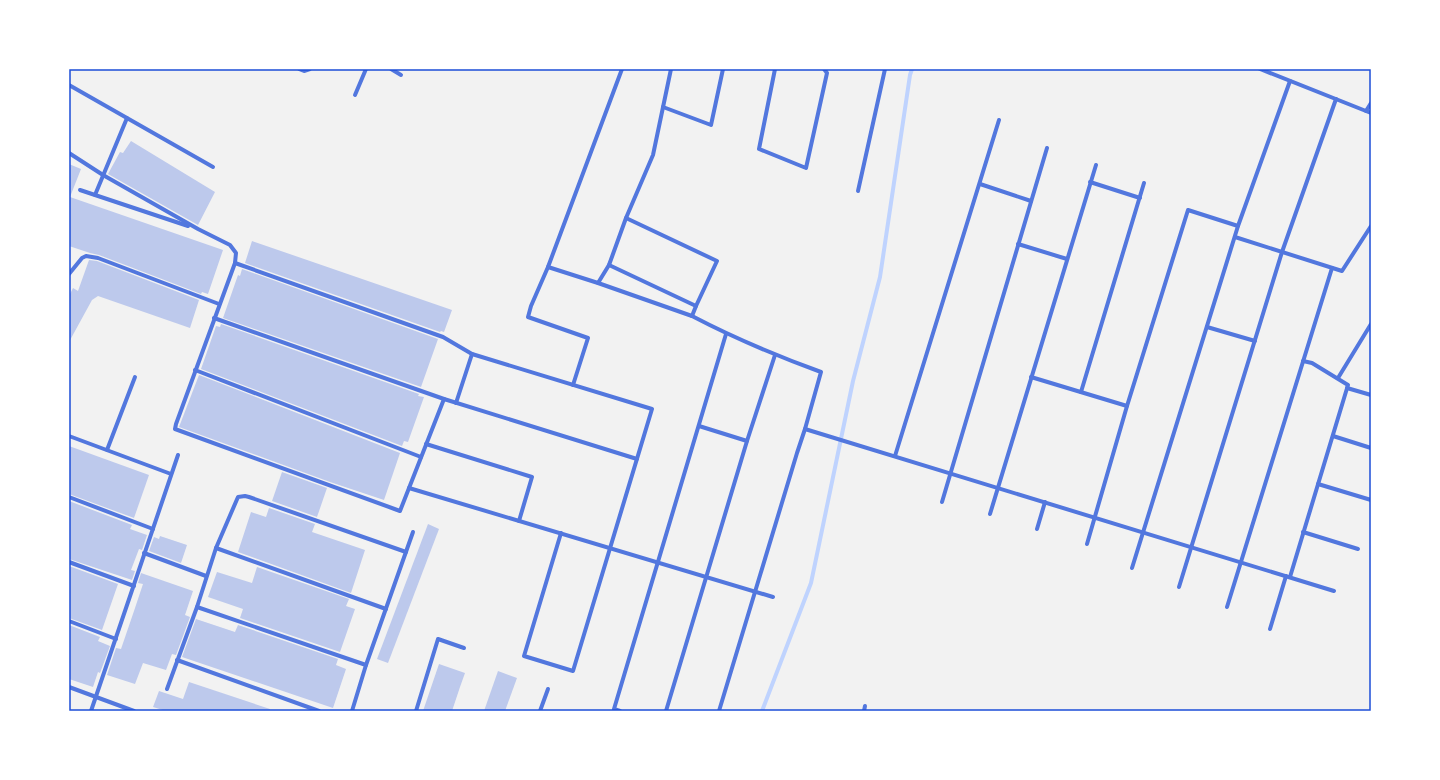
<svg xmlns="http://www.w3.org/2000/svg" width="1440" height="780" font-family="'Asap Condensed',sans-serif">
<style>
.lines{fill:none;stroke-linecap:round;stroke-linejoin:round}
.stream{stroke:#bfd3fe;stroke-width:4}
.building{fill:#bdc9ec}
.minor{stroke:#5277de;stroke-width:4}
.neatline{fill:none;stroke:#1d4ed8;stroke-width:1.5}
</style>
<rect width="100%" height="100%" fill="#f2f2f2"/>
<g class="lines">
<polyline class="stream" points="762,711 811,583 853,381 880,277 910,75 912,69"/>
</g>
<g class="building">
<polygon points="131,141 215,192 198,225 108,174 120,152 123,153"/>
<polygon points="69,164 81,169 70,197 223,250 208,294 202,292 201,294 99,255 90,253 69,246"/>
<polygon points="252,241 452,310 444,332 441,331 440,332 245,263"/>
<polygon points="89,260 97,261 199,300 190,328 98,296 92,300 69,342 69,296 73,288 78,291"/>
<polygon points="242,269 438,339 421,387 223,318 238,275 240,276"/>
<polygon points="221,324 419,394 418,396 424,397 408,442 404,441 402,446 201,369 216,326 220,327"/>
<polygon points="199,375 400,453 384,500 330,482 179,427"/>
<polygon points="69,446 149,475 134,518 69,494"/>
<polygon points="282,472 327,488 317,517 272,501"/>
<polygon points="69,501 132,525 130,529 147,535 142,550 139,549 131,570 135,571 132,580 69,559"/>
<polygon points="269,508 315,524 312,532 365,550 351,593 238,552 251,512 266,517"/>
<polygon points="428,524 439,529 388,663 377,659"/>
<polygon points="160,536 187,545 181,563 149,551 154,537 159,539"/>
<polygon points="69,566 118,584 102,630 69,618"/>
<polygon points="257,567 349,599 346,606 355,609 340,652 240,618 243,609 208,597 217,572 252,583"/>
<polygon points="141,573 193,591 185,615 190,617 176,655 172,654 166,670 143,663 135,684 107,675 116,648 121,649 134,611 143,584 138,583"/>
<polygon points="196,619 235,632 238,625 338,659 336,665 346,669 333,708 182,657"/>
<polygon points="69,625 100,637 98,641 110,646 100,673 98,672 93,687 69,679"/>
<polygon points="439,664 465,673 460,687 452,711 423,711"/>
<polygon points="498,671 517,678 505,711 484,711"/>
<polygon points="189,682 270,709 270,711 166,711 153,707 159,691 183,699"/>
</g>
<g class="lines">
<g class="minor">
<polyline points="299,69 304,71 310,69"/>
<polyline points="391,69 401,75"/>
<polyline points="775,69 759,149 806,168 827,73 824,69"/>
<polyline points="1260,69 1371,113"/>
<polyline points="69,85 213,167"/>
<polyline points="355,95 366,69"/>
<polyline points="663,107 711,125 723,69"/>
<polyline points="1366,111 1371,103"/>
<polyline points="69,153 103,175 198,229 230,245 236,253 235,263 176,424 175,429 400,511 444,399 637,459"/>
<polyline points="1090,182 1140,198"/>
<polyline points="980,184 1031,201"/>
<polyline points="80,190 188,226"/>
<polyline points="858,191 885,69"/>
<polyline points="95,195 127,118"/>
<polyline points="1235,237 1342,271 1371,226"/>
<polyline points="1018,244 1067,259"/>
<polyline points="235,263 443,337 472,354 652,409 573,671 524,656 561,533"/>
<polyline points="609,265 696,306 717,261 626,218"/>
<polyline points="548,267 598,283 609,265 626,218 653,155 671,69"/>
<polyline points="69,274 82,258 86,256 98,258 219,304"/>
<polyline points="598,283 692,316 696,306"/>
<path d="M692,316C734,338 777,356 821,372L805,429L797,453L719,711"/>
<polyline points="214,318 444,399"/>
<polyline points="1207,327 1255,341"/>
<polyline points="195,370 421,457"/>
<polyline points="1031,377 1127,406"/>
<polyline points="1338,378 1371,324"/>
<polyline points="573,385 588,338 528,317 531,306 548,267 622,69"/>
<polyline points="1347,388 1371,395"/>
<polyline points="1081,392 1144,183"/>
<polyline points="456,403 472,354"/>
<polyline points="805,429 1334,591"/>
<polyline points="69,436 171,474"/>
<polyline points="1333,436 1371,448"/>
<polyline points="747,441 775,355"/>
<polyline points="426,444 532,477 519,521"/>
<polyline points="107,450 135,377"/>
<polyline points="895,456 999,120"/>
<polyline points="1318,484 1371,500"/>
<polyline points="409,488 773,597"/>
<polyline points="69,497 153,529"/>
<polyline points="942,502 1047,148"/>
<polyline points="990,514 1096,165"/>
<polyline points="1037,529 1045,502"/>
<polyline points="1303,532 1358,549"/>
<polyline points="1087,544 1127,406 1188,210 1238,226"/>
<polyline points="216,548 386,609"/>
<polyline points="144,553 206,576"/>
<polyline points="69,562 134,586"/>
<polyline points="1132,568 1238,226 1290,81"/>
<polyline points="1290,577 1348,385 1312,363 1303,361"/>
<polyline points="1179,587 1282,252 1336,99"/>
<polyline points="197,607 366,665"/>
<polyline points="1227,607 1332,268"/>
<polyline points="69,621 116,639"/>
<polyline points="1270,629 1286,576"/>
<polyline points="177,660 319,711"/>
<polyline points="69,687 134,711"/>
<polyline points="167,689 197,607 216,548 238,497 245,496 249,497 406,552"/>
<polyline points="91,711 178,455"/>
<polyline points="352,711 366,665 413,532"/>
<polyline points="416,711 438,639 464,648"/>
<polyline points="540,711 548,689"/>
<polyline points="620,711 614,709 726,334"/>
<polyline points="666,711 747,441 699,426"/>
<polyline points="864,711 865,706"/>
</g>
</g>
<rect width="1440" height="780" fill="none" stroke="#ffffff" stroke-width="140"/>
<rect x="70" y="70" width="1300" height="640" class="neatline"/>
</svg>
